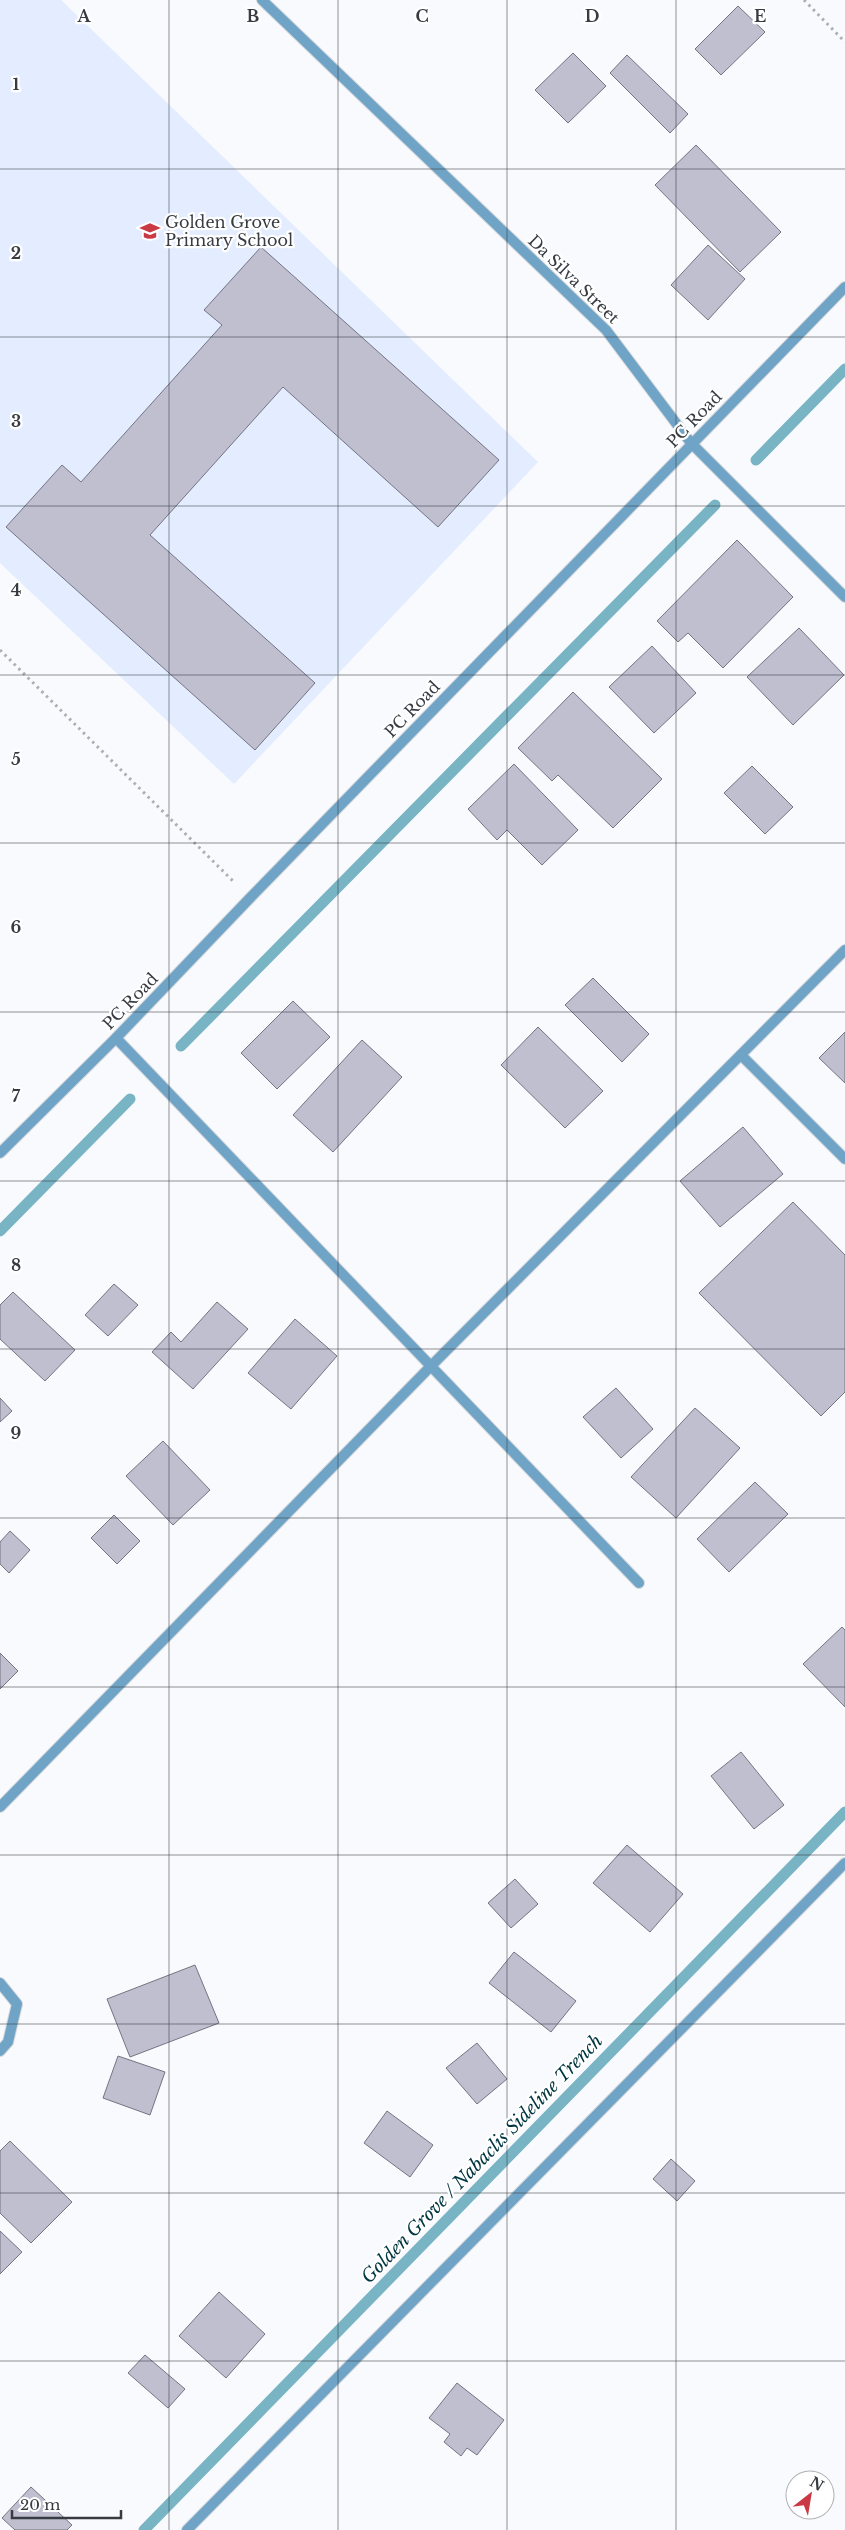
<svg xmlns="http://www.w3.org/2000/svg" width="845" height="2530" font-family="'Libre Baskerville',serif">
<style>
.built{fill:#e3edff}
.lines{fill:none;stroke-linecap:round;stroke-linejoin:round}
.stream{stroke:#78b4c4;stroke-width:11}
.building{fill:#bfbfd0;stroke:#747483}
.street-casing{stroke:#d5d8db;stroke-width:12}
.path{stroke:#acafb3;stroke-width:3;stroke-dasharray:2.5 4;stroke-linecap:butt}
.street{stroke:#70a4c7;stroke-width:10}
.grid{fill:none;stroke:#383c42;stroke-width:1;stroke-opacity:0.55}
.labels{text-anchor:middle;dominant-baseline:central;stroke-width:4.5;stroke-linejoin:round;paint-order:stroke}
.poi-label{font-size:16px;fill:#383c42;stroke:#fff;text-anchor:start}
.street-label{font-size:16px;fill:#383c42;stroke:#fff}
.water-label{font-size:18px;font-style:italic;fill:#003641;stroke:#fff}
.grid-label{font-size:16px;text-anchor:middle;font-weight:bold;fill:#383c42;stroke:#fff;stroke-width:4.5;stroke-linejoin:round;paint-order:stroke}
</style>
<rect width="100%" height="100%" fill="#f8fafd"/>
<polygon class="built" points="0,0 61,0 538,462 234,784 0,563"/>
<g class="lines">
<g class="stream">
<polyline points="756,460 845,369"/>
<polyline points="181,1046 715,505"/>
<polyline points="0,1231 130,1099"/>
<polyline points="144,2530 845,1812"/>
</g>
</g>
<g class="building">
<polygon points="738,6 765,32 721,75 695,49"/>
<polygon points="573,53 606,86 568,123 535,90"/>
<polygon points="627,55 688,114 670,133 610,73"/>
<polygon points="696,145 781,232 740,272 655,185"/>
<polygon points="708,245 745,279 708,320 671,285"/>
<polygon points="261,247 499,460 438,527 283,387 150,535 315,683 255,750 6,527 62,465 81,482 222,325 204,310"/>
<polygon points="737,540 793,597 723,668 688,633 678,642 657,621"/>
<polygon points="799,628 844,675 793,725 747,677"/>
<polygon points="652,646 696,693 654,733 609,687"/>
<polygon points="573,692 662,779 613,828 558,775 552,781 518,748"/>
<polygon points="514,764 578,830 542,865 507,830 497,840 468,809"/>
<polygon points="752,766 793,807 765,834 724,793"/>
<polygon points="593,978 649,1034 622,1062 565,1005"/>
<polygon points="293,1001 330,1037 277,1089 241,1053"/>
<polygon points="538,1027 603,1091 565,1128 501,1065"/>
<polygon points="845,1032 845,1083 819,1058"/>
<polygon points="362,1040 402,1077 333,1152 293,1115"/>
<polygon points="743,1127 783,1174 720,1227 680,1181"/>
<polygon points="793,1202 845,1255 845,1392 821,1416 699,1293"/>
<polygon points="114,1284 138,1305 108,1336 85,1315"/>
<polygon points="13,1292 75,1350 45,1381 0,1339 0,1305"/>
<polygon points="217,1302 248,1329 193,1389 152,1352 171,1332 181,1342"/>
<polygon points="295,1319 337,1356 291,1409 248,1373"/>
<polygon points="616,1388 653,1429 621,1458 583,1417"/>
<polygon points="0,1398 12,1411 0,1422"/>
<polygon points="695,1408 740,1448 676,1518 631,1477"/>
<polygon points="163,1441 210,1490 173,1525 126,1476"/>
<polygon points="755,1482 788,1514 729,1572 697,1539"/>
<polygon points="114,1515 140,1541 117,1564 91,1538"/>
<polygon points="10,1531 30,1550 9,1573 0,1564 0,1542"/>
<polygon points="842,1627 845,1630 845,1707 803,1664"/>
<polygon points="0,1653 18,1671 0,1689"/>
<polygon points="741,1752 784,1805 754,1829 711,1776"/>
<polygon points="627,1845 683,1894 650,1932 593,1883"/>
<polygon points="515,1879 538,1904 511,1928 488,1903"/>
<polygon points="514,1952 576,2001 551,2032 489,1983"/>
<polygon points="195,1965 219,2023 130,2057 107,1999"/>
<polygon points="477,2043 507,2079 477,2104 446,2068"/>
<polygon points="118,2056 165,2072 150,2115 103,2098"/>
<polygon points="387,2111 433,2145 410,2177 364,2143"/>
<polygon points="10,2141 72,2202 31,2243 0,2213 0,2151"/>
<polygon points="671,2159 695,2181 677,2201 653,2179"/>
<polygon points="0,2231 22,2252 0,2274"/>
<polygon points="219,2292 265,2334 226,2378 179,2336"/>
<polygon points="145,2355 185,2389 168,2408 128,2373"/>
<polygon points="457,2383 504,2420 477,2455 467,2448 461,2456 444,2442 450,2434 429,2418"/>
<polygon points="31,2487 72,2525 67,2530 15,2530 2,2518"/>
</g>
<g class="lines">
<defs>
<g id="street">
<polyline points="262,0 606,330 691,443 845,597"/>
<polyline points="116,1038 639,1583"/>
<polyline points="741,1055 845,1159"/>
<polyline points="0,1153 116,1038 250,898 845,287"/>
<polyline points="0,1807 431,1366 845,950"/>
<polyline points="0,1983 17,2004 8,2042 0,2051"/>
<polyline points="187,2530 845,1863"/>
</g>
</defs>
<use href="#street" class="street-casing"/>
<g class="path">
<polyline points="804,0 845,42"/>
<polyline points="0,650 233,881"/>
</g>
<use href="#street" class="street"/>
</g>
<path class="grid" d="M169,0V2530M338,0V2530M507,0V2530M676,0V2530M0,169H845M0,337H845M0,506H845M0,675H845M0,843H845M0,1012H845M0,1181H845M0,1349H845M0,1518H845M0,1687H845M0,1855H845M0,2024H845M0,2193H845M0,2361H845"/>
<defs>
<symbol id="school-bare" viewBox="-9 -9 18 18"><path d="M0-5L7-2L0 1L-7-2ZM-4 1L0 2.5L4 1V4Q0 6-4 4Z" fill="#ca3a44" stroke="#fff" stroke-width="2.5" paint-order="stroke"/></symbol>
</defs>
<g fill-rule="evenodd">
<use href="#school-bare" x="136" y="217" width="28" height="28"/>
</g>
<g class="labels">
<g class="poi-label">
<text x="165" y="222">Golden Grove<tspan x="165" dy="18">Primary School</tspan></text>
</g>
<g class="street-label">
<text transform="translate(574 279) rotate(44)">Da Silva Street</text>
<text transform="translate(694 419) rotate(-46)">PC Road</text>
<text transform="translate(412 709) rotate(-46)">PC Road</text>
<text transform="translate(130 1001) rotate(-46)">PC Road</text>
</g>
<g class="water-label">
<text transform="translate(482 2159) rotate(-46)">Golden Grove / Nabaclis Sideline Trench</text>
</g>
</g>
<g class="grid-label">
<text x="84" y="22">A</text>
<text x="253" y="22">B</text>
<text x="422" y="22">C</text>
<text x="592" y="22">D</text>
<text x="760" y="22">E</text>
<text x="16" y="90">1</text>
<text x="16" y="259">2</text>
<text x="16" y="427">3</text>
<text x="16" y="596">4</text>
<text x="16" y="765">5</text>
<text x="16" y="933">6</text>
<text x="16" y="1102">7</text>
<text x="16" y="1271">8</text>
<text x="16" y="1439">9</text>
</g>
<g transform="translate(810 2495) rotate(31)"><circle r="24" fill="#ffffff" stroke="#afb1b3"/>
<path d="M0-4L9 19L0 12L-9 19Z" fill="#ca3a44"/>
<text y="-8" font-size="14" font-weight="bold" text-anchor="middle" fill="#383c42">N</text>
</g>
<path d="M12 2510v8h109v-8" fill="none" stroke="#383c42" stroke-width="2.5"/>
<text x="20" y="2510" font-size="15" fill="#383c42" stroke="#ffffff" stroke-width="4" paint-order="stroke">20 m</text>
</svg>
